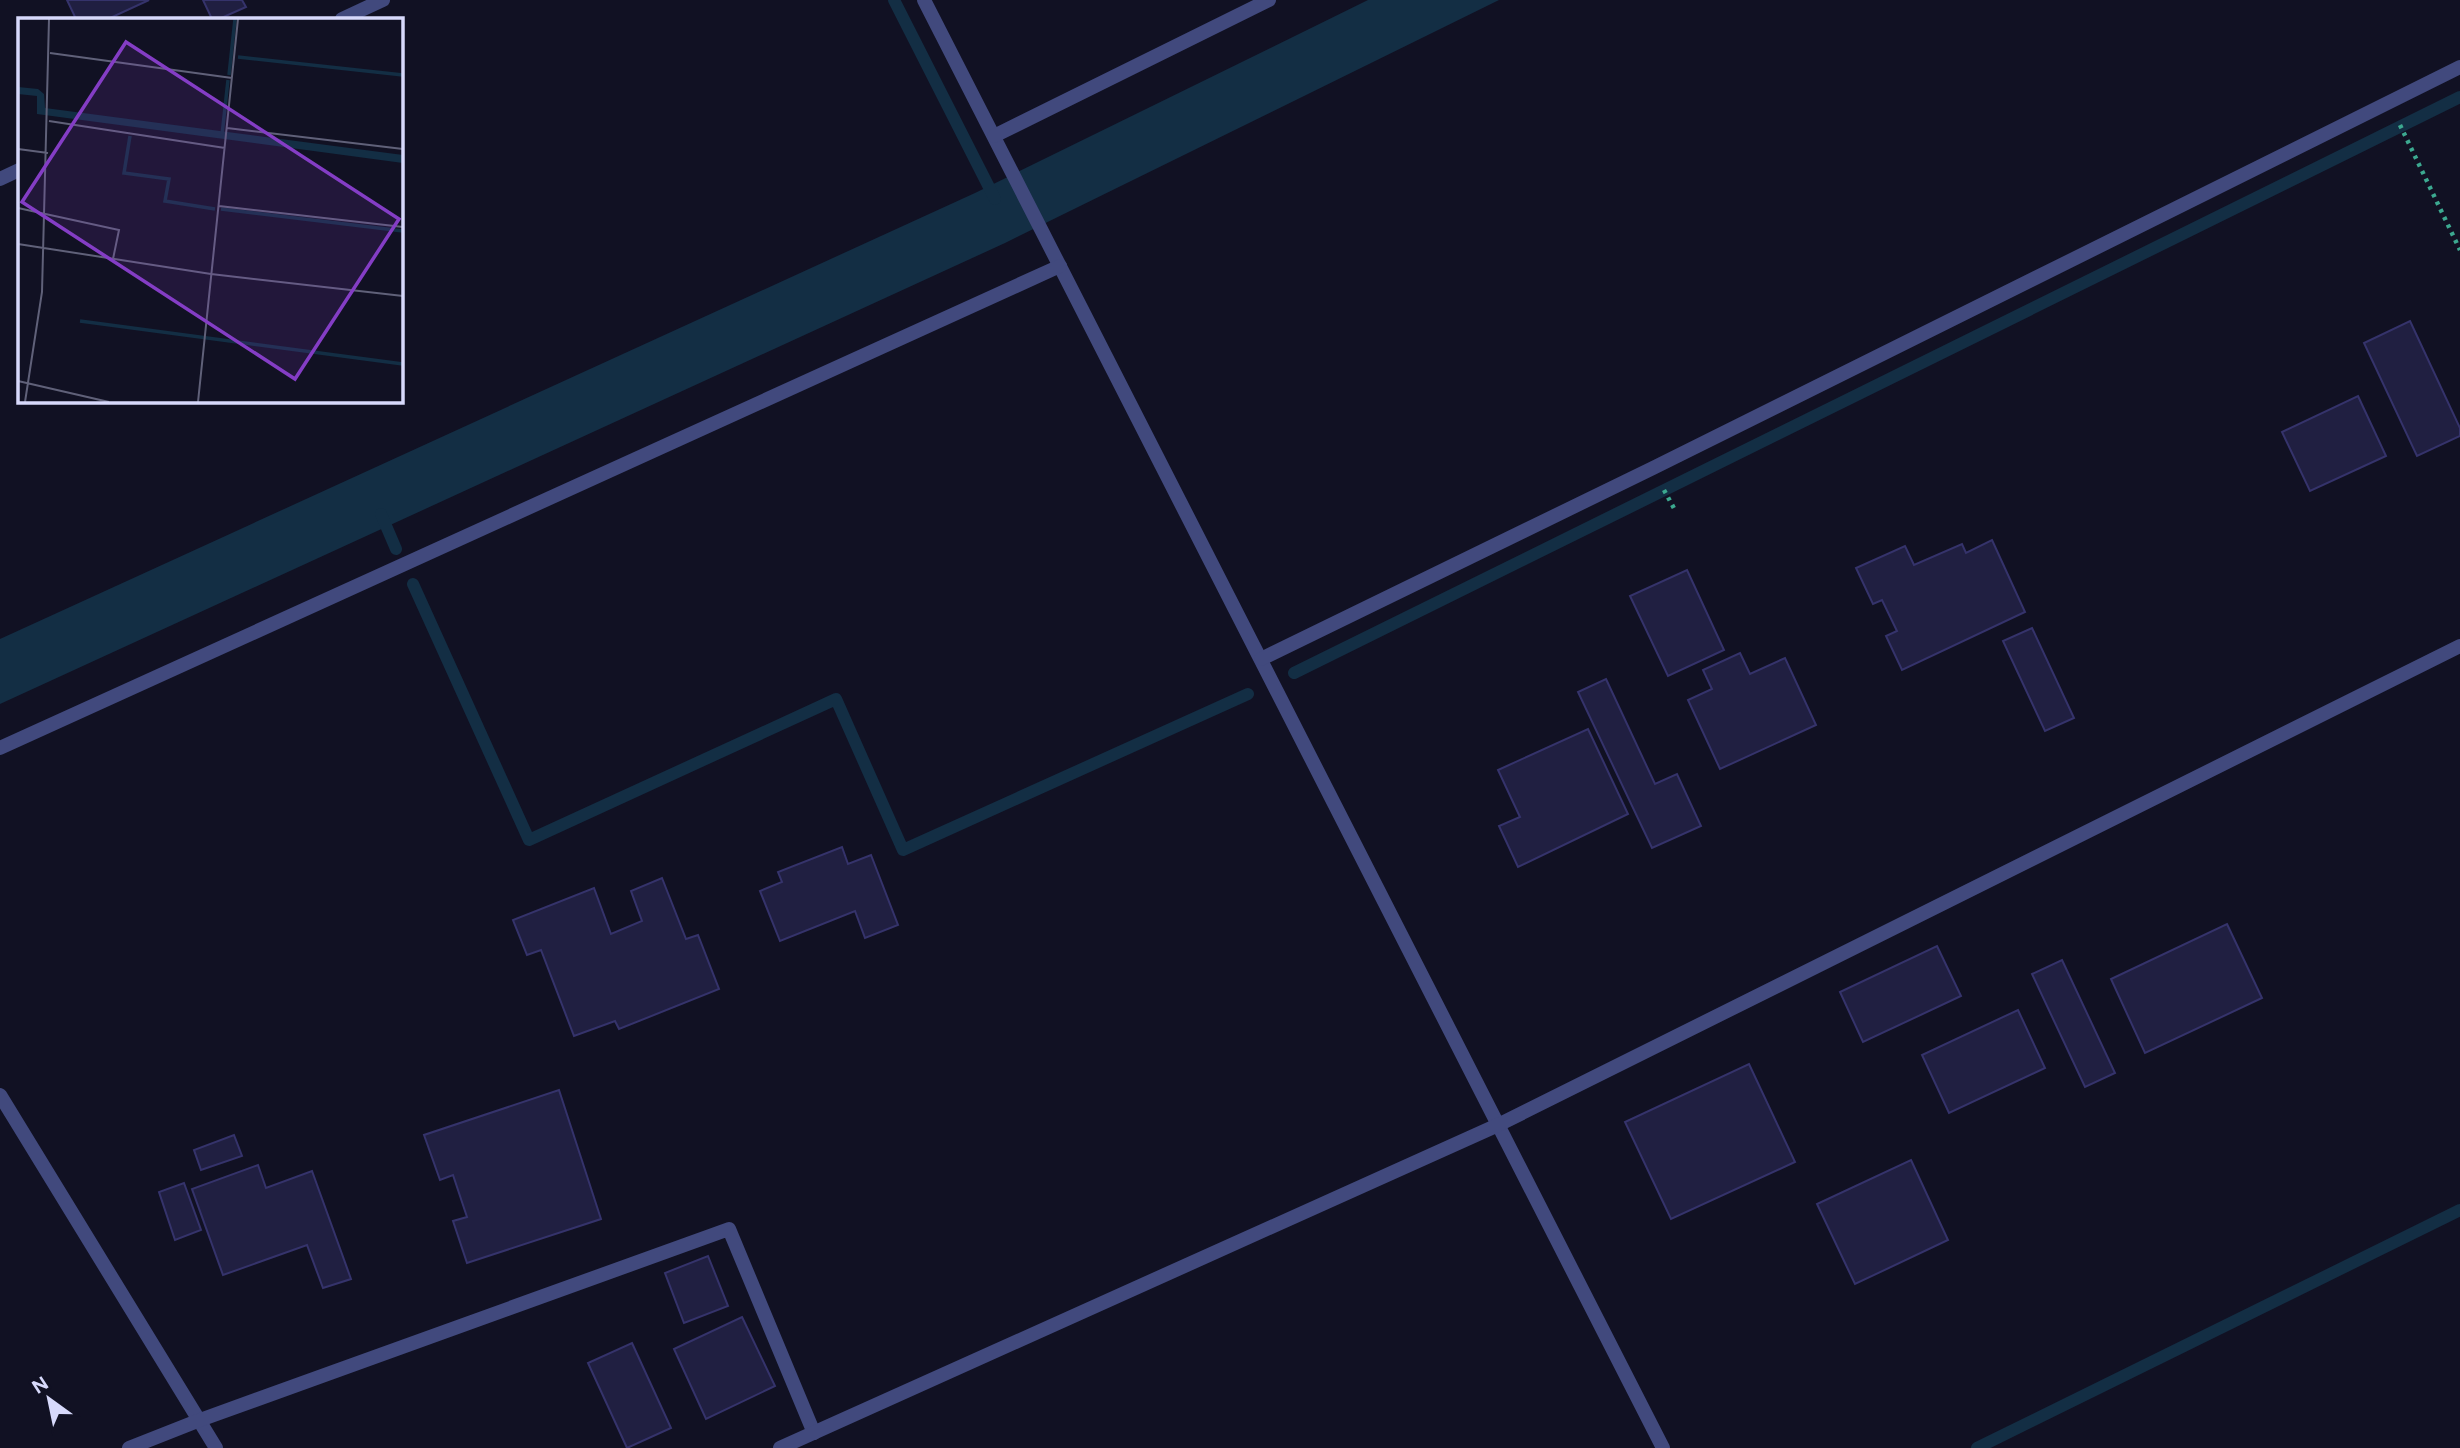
<svg xmlns="http://www.w3.org/2000/svg" width="2460" height="1448" font-family="Figtree,sans-serif">
<style>
.water{fill:#132e44}
.lines{fill:none;stroke-linecap:round;stroke-linejoin:round}
.stream{stroke:#132e44;stroke-width:12}
.building{fill:#201f41;stroke:#35336b;stroke-width:2}
.path{stroke:#3ca990;stroke-width:4.5;stroke-dasharray:3.5 5;stroke-linecap:butt}
.minor{stroke:#41497d;stroke-width:14}
.inset-river{fill:none;stroke:#132e44;stroke-width:3.5}
.inset-road{fill:none;stroke:#606179;stroke-width:2}
.view{fill:#843dc5;fill-opacity:0.15;stroke:#843dc5;stroke-width:3.5}
.inset-edge{fill:none;stroke:#d7d9fb;stroke-width:3.5}
</style>
<rect width="100%" height="100%" fill="#111123"/>
<polygon class="water" points="1368,0 1499,0 1005,243 0,704 0,639 975,193"/>
<g class="lines">
<g class="stream">
<polyline points="894,0 995,199"/>
<polyline points="381,514 396,549"/>
<polyline points="413,584 529,840 836,699 903,850 1248,694"/>
<polyline points="1294,673 2460,97"/>
<polyline points="1977,1448 2460,1210"/>
</g>
</g>
<g class="building">
<polygon points="67,0 149,0 108,19 76,19"/>
<polygon points="203,0 242,0 246,7 219,19 212,19"/>
<polygon points="2410,321 2460,428 2460,436 2417,456 2364,343"/>
<polygon points="2358,396 2386,456 2310,491 2282,432"/>
<polygon points="1992,540 2025,612 1902,670 1886,636 1897,631 1882,600 1873,604 1856,568 1905,546 1914,565 1962,544 1966,553"/>
<polygon points="1687,570 1724,650 1668,676 1630,596"/>
<polygon points="2032,628 2074,718 2045,731 2003,641"/>
<polygon points="1740,653 1750,674 1785,658 1816,725 1720,769 1688,700 1712,689 1703,670"/>
<polygon points="1606,679 1655,784 1677,774 1701,826 1652,848 1578,692"/>
<polygon points="1588,729 1628,814 1518,867 1499,826 1520,817 1498,770"/>
<polygon points="842,847 848,864 871,855 898,925 865,938 855,911 780,941 760,891 782,882 778,872"/>
<polygon points="662,878 686,939 698,935 719,989 619,1029 615,1021 574,1036 541,950 527,955 513,920 594,888 611,934 642,921 631,891"/>
<polygon points="2227,924 2262,998 2145,1053 2111,979"/>
<polygon points="1937,946 1961,996 1863,1042 1840,992"/>
<polygon points="2062,960 2115,1073 2085,1087 2032,974"/>
<polygon points="2018,1010 2045,1068 1949,1113 1922,1055"/>
<polygon points="1749,1064 1795,1162 1671,1219 1625,1122"/>
<polygon points="559,1090 601,1219 467,1263 453,1221 467,1217 453,1175 440,1180 424,1135"/>
<polygon points="234,1135 242,1156 201,1170 194,1150"/>
<polygon points="1911,1160 1948,1240 1855,1284 1817,1204"/>
<polygon points="258,1165 266,1188 312,1171 351,1279 323,1288 307,1245 223,1275 192,1189"/>
<polygon points="184,1183 201,1230 175,1240 159,1192"/>
<polygon points="708,1256 728,1306 684,1323 665,1273"/>
<polygon points="742,1317 775,1386 706,1419 674,1349"/>
<polygon points="632,1343 671,1428 627,1448 588,1363"/>
</g>
<g class="lines">
<g class="path">
<polyline points="2400,125 2460,250"/>
<polyline points="1664,490 1676,512"/>
</g>
<g class="minor">
<polyline points="924,0 1663,1448"/>
<polyline points="342,19 383,0"/>
<polyline points="994,136 1269,0"/>
<polyline points="0,179 19,170"/>
<polyline points="1261,659 1653,468 2460,67"/>
<polyline points="0,748 1060,266"/>
<polyline points="0,1095 216,1448"/>
<polyline points="129,1448 200,1420 729,1229 814,1433"/>
<polyline points="780,1448 1498,1125 2460,646"/>
</g>
</g>
<g transform="translate(18 18)">
<rect width="385" height="385" fill="#111123"/>
<path d="M0,69L20,71L26,76L27,90L385,137V145L19,96V78L0,76Z" fill="#132e44"/>
<path class="inset-river" d="M220,39L385,57M211,57L217,1M204,117L210,62M112,118L106,155L151,161L147,183L197,191M203,191L385,213M62,303L385,346"/>
<path class="inset-road" d="M32,35L214,60M31,103L207,130M209,110L385,131M0,131L30,135M201,188L385,209M0,190L101,212L95,241M0,226L193,256L385,278M0,363L91,384M7,384L24,274L31,1M180,384L220,1"/>
<path class="view" d="M108,24L381,201L277,361L4,184Z"/>
<rect width="385" height="385" class="inset-edge"/>
</g>
<g transform="translate(49 1399) rotate(327)" stroke="#111123" stroke-width="5" paint-order="stroke">
<path d="M0-5L12 26L0 18L-12 26Z" fill="#d7d9fb"/>
<text y="-10" font-size="19" font-weight="bold" text-anchor="middle" fill="#d7d9fb">N</text>
</g>
</svg>
